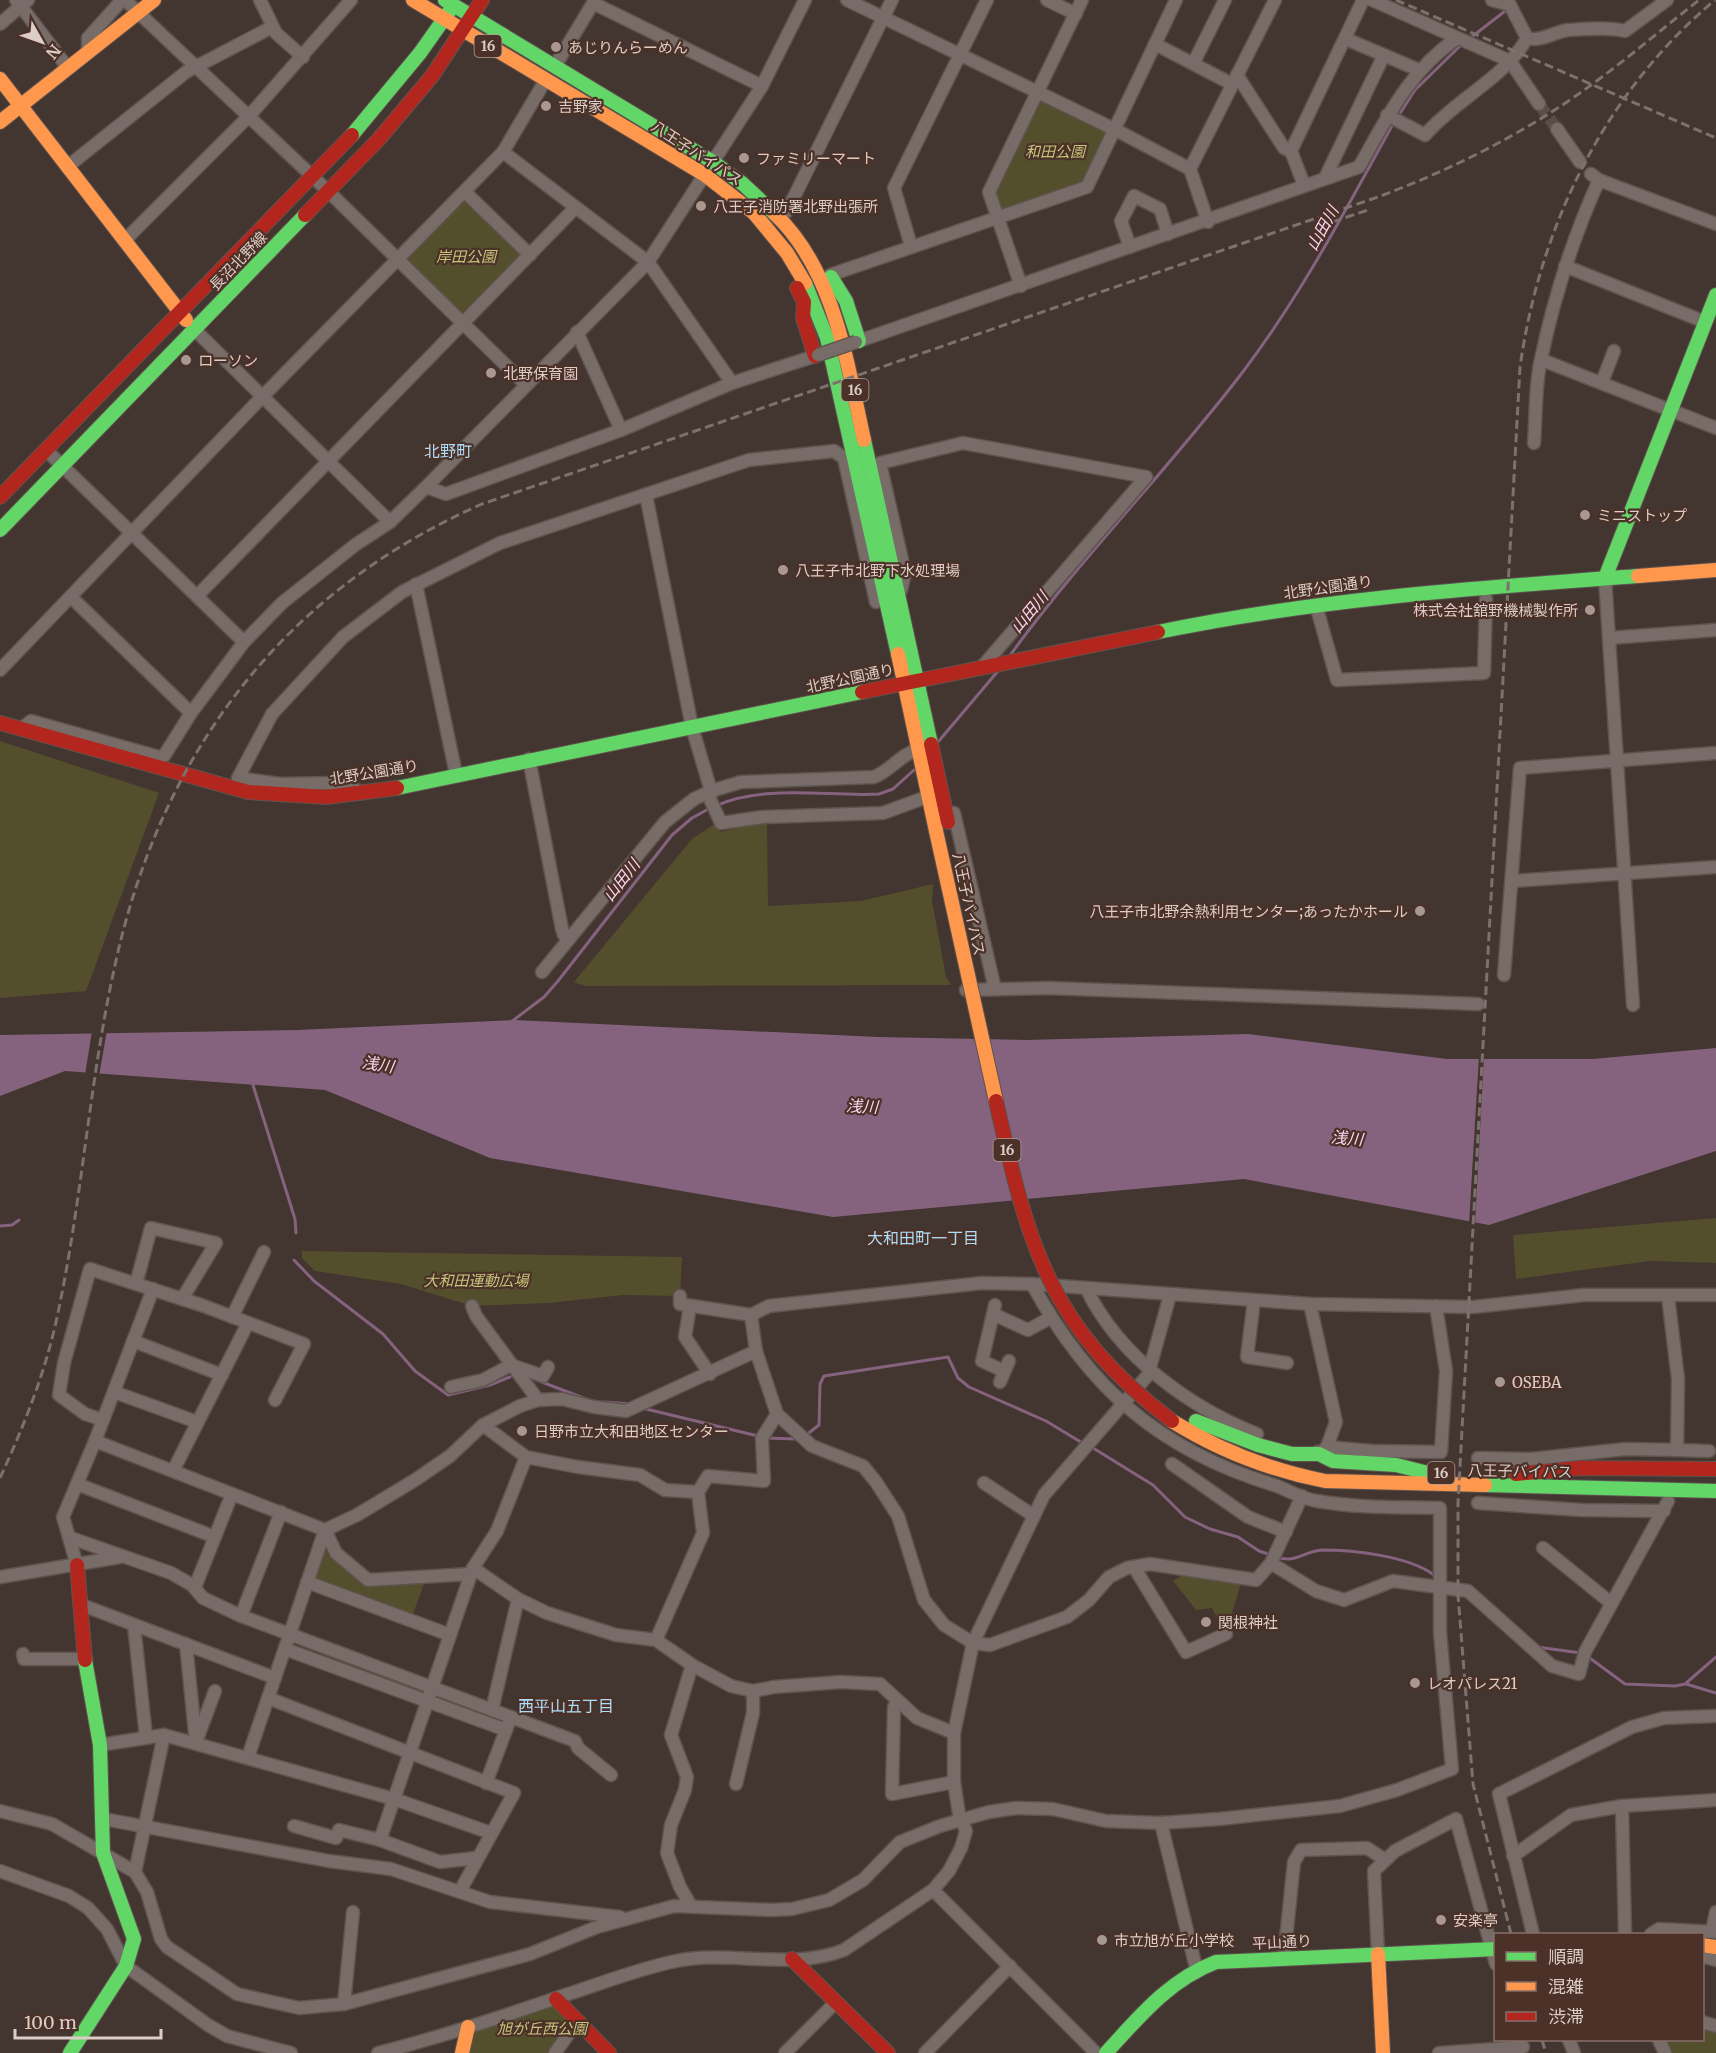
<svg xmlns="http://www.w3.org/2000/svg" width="1716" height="2053" font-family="Merriweather,'Noto Sans JP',serif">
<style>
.green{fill:#534f2d}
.water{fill:#85637e}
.pier{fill:#433530}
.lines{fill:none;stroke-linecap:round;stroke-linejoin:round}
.stream{stroke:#85637e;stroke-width:3}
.street-tunnel{stroke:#5a4c47;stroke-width:12;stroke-dasharray:12 6;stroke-linecap:butt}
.street-casing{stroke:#5f534e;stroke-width:15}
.fast-casing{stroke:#5f534e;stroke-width:16}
.slow-casing{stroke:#5f534e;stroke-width:16}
.jam-casing{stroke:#5f534e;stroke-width:16}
.street{stroke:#786c68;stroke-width:12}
.fast{stroke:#63d668;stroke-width:14}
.slow{stroke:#ff974d;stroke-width:14}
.jam{stroke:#b3261e;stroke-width:14}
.rail{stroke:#7c716d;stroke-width:3;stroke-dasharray:9 4.5;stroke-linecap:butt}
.street-bridge-casing{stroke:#5f534e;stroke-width:15;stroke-linecap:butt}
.slow-bridge-casing{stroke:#5f534e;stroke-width:16;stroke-linecap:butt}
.jam-bridge-casing{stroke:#5f534e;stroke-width:16;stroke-linecap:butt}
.street-bridge{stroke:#786c68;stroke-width:12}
.slow-bridge{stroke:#ff974d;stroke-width:14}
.jam-bridge{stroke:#b3261e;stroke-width:14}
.poi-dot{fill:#a89892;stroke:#4b3128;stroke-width:2}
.labels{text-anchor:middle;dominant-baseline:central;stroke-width:4.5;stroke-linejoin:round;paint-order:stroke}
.shield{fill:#4b3128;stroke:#b29e97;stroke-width:1.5}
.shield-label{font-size:14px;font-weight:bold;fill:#decdc7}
.poi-label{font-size:15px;fill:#decdc7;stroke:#4b3128;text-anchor:start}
.park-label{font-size:15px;font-style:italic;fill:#c7c47b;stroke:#4b3128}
.street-label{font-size:15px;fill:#decdc7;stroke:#4b3128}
.water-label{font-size:16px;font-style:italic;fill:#f9d5f2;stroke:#4b3128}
.neighbourhood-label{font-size:16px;fill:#addcf6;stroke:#4b3128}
</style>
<rect width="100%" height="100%" fill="#433530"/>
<g class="green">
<polygon points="1042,99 1106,131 1107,134 1085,184 1000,211 991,193 1038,101"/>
<polygon points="465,198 523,256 466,313 462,314 409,263 408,258"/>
<polygon points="0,741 159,793 86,991 0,998"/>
<polygon points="767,821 768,906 861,901 933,884 932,901 946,977 951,985 585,986 574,982 692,839 716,823 720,832"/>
<polygon points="1716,1218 1716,1263 1650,1261 1516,1279 1513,1235"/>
<polygon points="302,1251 682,1257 680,1296 623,1295 549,1303 472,1306 401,1284 315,1271 302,1258"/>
<polygon points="325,1550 364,1583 425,1581 413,1614 315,1578"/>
<polygon points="1192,1569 1242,1579 1226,1634 1212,1608 1196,1610 1173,1581"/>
<polygon points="556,1999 577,2022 555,2053 462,2053 468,2027"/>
<polygon points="1703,2027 1716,2031 1716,2053 1670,2053 1665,2040 1702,2040"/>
</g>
<polygon class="water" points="514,1020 878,1037 1027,1040 1248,1034 1447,1059 1592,1059 1716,1048 1716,1151 1489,1225 1244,1179 833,1217 490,1158 325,1090 65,1071 0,1096 0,1035 297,1030"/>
<g class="pier">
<polygon points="107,1030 99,1076 85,1075 92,1031"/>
<polygon points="1479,1056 1484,1056 1475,1225 1469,1224"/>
</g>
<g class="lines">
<g class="stream">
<polyline points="1469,39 1509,8"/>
<polyline points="1397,118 1415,90 1461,45"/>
<path d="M1011,654C1083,555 1171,467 1245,369C1303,292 1347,207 1393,124"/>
<polyline points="938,742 998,671"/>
<path d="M718,805C767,784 828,797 879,794L893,789L914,770"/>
<polyline points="511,1022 544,997 558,981 672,835 692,818 712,807"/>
<polyline points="252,1082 295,1219 296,1233"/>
<polyline points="0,1226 12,1225 19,1220"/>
<polyline points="294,1260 314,1281 383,1334 415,1371 448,1395 490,1385 510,1377"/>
<polyline points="534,1379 586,1399"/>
<polyline points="605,1402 631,1404"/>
<polyline points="642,1408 758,1436"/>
<polyline points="805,1436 819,1425 820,1384 824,1376 948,1357 958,1378 969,1387 1046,1421 1084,1444"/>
<polyline points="765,1438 796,1439"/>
<polyline points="1093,1448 1153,1485 1185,1517 1210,1529 1238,1537 1259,1551 1271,1555"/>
<path d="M1277,1557C1295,1564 1304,1551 1322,1550C1353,1550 1409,1556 1434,1575"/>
<polyline points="1537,1647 1581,1653"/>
<polyline points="1587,1656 1625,1684 1675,1686 1685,1684 1716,1657"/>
<polyline points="1686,1684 1716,1693"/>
</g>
<polyline class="street-tunnel" points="1539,104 1557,129"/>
<defs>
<g id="street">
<polyline points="16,0 68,68"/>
<polyline points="125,0 328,191 526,385"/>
<polyline points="260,0 276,33 303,57"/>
<polyline points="847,0 1116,130 1190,169 1208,222"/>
<polyline points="1047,0 1076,14"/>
<polyline points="1372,0 1510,61 1539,104"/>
<polyline points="1492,0 1510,5"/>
<polyline points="593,3 762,86"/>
<polyline points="0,24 28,0"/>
<path d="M1527,38C1541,42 1554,32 1568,30C1586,29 1609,27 1625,31L1667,0"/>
<polyline points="1346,39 1419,70"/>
<polyline points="1155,44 1232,84"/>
<polyline points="88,52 88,38 122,0"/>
<polyline points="1194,62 1225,0"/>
<polyline points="555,66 595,0"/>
<polyline points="1237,75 1284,148 1291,151"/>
<path d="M1387,115L1425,135C1455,100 1506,77 1527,38L1510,5"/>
<polyline points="1557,129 1580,162"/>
<polyline points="503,152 648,262 732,383"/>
<polyline points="67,167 186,72 272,27"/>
<polyline points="1190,169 1275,0"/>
<polyline points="1591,174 1599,180 1716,224"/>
<polyline points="1325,178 1384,55"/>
<polyline points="1304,185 1291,151 1363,0"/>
<polyline points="465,192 530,255"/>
<polyline points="787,211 892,0"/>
<polyline points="124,241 249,116 351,0"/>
<polyline points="911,246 894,188 987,0"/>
<polyline points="1130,247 1121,221 1134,196 1160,209 1168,234"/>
<polyline points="1565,266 1705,322"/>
<polyline points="830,275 1087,187 1176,0"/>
<polyline points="1021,286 989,192 1082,0"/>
<polyline points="195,330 390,522"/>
<polyline points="577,332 621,430"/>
<path d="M856,342L1359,167C1387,118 1409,71 1457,38"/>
<polyline points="1542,360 1716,428"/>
<polyline points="1602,382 1614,351"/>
<path d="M1534,443C1536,417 1535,389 1540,364C1553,300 1572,240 1599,180"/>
<polyline points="46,450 244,642"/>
<polyline points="426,487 648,262 762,86 805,0"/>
<polyline points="646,495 692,727 711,791 710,799 721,823 763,817 883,813 924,798"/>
<polyline points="1605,578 1633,1005"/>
<polyline points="416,584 456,774"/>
<polyline points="901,590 905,573 880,463 963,443 1146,477"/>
<polyline points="197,596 575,208"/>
<polyline points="71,597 191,713"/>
<polyline points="1316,605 1337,680 1484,673 1486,599"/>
<polyline points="1609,638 1716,630"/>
<polyline points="982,667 1146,477"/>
<polyline points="0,670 262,397 503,152 545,81"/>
<polyline points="21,729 31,721 159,757 164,756 191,713 244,642 282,603 355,545 390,522 426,487 446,494 621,430 732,383 818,355"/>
<polyline points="529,759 562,929 564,935 569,939"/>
<polyline points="363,793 340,783 280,784 238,778 272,714 343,637 402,592 500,543 749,460 834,451 844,458 876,602"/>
<polyline points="954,813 995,989"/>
<polyline points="1512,881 1716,867"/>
<path d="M542,972L665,822L694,799L711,791L741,782L874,777C890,771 901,754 917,750"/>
<polyline points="1504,975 1520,768 1716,753"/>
<polyline points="966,990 1048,988 1478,1004"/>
<polyline points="136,1284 151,1228 216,1243 182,1299"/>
<path d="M1087,1290C1120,1357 1189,1407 1257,1434"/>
<polyline points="680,1296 680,1304 751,1315 769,1306 982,1283 1032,1284 1310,1304 1473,1307 1584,1295 1716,1295"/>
<polyline points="1668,1296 1678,1379 1677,1450 1709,1451"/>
<polyline points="1254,1300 1247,1357 1287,1363"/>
<polyline points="1310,1304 1336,1422 1327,1447 1319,1454 1317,1452"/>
<polyline points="995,1305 993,1314 1028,1330 1050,1318"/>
<polyline points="472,1306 476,1316 538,1400"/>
<polyline points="690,1306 685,1337 710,1374"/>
<polyline points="993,1314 982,1361 1004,1371"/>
<polyline points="232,1317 264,1252"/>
<polyline points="133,1341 222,1375"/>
<polyline points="756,1351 777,1414 812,1446 863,1466 876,1482 898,1516 924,1600 944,1625 973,1643 990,1645 1067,1617 1089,1600 1109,1577 1127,1568 1150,1564 1256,1580 1271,1563 1302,1496"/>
<polyline points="1000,1382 1009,1361"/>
<polyline points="451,1387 483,1380 511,1365 543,1376 548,1367"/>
<polyline points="114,1392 197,1422"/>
<polyline points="103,1420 85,1414 59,1395 64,1363 90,1269 204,1306 304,1344 275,1400"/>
<polyline points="483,1425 526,1457 578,1467 640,1475 665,1490 698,1492 708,1476 764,1481 762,1438 777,1414"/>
<polyline points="95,1441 325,1530 336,1553 368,1580 471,1574"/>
<polyline points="1327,1447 1372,1451 1441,1452 1446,1371 1436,1306"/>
<polyline points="1478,1458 1531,1459 1626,1449 1677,1450"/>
<polyline points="1172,1464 1248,1517 1286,1532"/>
<polyline points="173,1471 248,1323"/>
<polyline points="984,1483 1034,1516"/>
<polyline points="77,1484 215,1537"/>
<polyline points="1478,1503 1581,1510 1664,1511"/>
<polyline points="71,1538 171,1573 192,1585 203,1598 241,1616 575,1741 578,1748 611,1775"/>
<polyline points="1543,1548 1611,1603"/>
<polyline points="1271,1563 1316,1591 1344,1600 1393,1581 1468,1591 1552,1666 1579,1674 1585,1652 1668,1501"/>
<polyline points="77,1565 63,1517 95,1441 153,1289"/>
<polyline points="1134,1567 1186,1652 1226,1634"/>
<polyline points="473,1568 518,1599 547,1613 616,1635 656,1640 692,1665 731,1686 753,1691 774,1687 841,1682 880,1684 917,1718 954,1733"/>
<polyline points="0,1577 120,1557"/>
<polyline points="307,1582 450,1635"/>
<polyline points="195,1587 232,1494"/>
<polyline points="82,1605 275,1678"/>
<polyline points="241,1616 281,1512"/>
<polyline points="134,1625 146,1737"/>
<polyline points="656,1640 703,1533 698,1492"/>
<polyline points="186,1644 196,1743"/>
<polyline points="285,1649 506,1730 511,1717"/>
<polyline points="23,1654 24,1659 86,1659"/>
<polyline points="268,1698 514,1793 460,1891"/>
<polyline points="897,1702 894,1707 892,1794 954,1782"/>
<polyline points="492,1710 518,1599"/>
<polyline points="197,1739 215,1691"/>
<polyline points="100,1745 164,1735 394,1799 491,1833"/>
<polyline points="248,1757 325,1530 357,1515 415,1480 450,1456 483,1425 520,1406 538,1400 562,1399 594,1407 626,1411 756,1351 751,1315"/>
<polyline points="486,1783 506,1730"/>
<polyline points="736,1784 753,1713 753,1691"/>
<polyline points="1622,1806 1625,1934"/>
<path d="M0,1811L52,1824L135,1872L147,1892L161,1939L167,1947L237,1994L299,2008L344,2004L530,1954L597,1927L674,1906L771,1910L792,1909L829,1900L863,1880L900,1842L940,1826L989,1812L1016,1808L1053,1809L1106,1821L1161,1823L1219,1819L1340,1806L1397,1790L1452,1769L1440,1632V1508C1399,1507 1357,1508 1317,1501C1302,1499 1288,1490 1274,1485C1159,1450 1089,1388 1032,1284"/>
<polyline points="104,1819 329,1861 391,1869 490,1902 620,1917"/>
<polyline points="1161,1823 1196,1968"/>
<polyline points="294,1826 336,1838 339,1830 380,1840 440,1862 476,1858"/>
<polyline points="380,1840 473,1568 497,1531 526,1457"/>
<polyline points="1513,1856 1571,1815 1622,1806 1716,1800"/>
<polyline points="0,1871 69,1896 88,1908 107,1929 126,1966 208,2025 227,2036 291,2053"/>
<polyline points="135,1872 164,1735"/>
<polyline points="933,1890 1096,2053"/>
<polyline points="691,1906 680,1887 667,1853 671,1825 685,1790 687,1777 671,1735 692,1665"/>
<polyline points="1712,1931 1716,1912"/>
<polyline points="1533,1934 1499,1794 1632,1727 1664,1718 1716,1716"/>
<polyline points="1651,1934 1659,1929 1716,1932"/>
<polyline points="1378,1954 1374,1871 1395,1851 1456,1819 1496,1964"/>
<polyline points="1702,1956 1716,1960"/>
<polyline points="1284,1958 1294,1862 1301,1850 1367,1848 1384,1859"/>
<polyline points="344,2004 353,1912"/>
<polyline points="1702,2022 1716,2026"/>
<polyline points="1569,2040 1574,2053"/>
<polyline points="1659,2040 1665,2053"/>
<path d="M378,2053C441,2037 502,2017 562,1996C600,1984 637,1969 676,1961C731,1950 790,1971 844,1950L933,1890L949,1871L961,1848L966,1831L959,1814L954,1782V1733L973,1643L1044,1495L1148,1375L1170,1295"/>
<polyline points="555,2053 577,2022"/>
<polyline points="785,2053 836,2002"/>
<polyline points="925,2053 1010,1966"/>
<polyline points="1439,2053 1523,2047"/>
</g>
<g id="fast">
<polyline points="445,0 713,162 743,184 775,214"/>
<polyline points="352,135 420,53 451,9"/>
<polyline points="831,277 846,301 859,341"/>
<polyline points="805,283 827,338 898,654"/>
<polyline points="864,440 931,744"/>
<polyline points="0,530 305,215"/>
<polyline points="1605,578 1716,295"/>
<path d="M1158,632C1316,599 1477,588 1638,576"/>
<polyline points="397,788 862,692"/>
<polyline points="1196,1421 1258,1445 1292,1454 1319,1454 1333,1461 1396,1465 1424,1472"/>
<polyline points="1485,1485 1716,1491"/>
<polyline points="70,2053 126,1966 134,1939 103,1853 100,1745 85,1660"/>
<path d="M1106,2053C1139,2017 1169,1980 1216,1962L1496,1949"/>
</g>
<g id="slow">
<polyline points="413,0 705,175 754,213 787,253 805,283"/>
<polyline points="0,79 186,320"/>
<polyline points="0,122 154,0"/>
<path d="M775,214C835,271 847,364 864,440"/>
<polyline points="1638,576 1716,570"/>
<polyline points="898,654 936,831"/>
<path d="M1172,1421C1220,1451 1270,1470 1325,1481L1485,1485"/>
<polyline points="1702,1945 1716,1947"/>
<polyline points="1378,1954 1383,2053"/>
<polyline points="462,2053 468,2027"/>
</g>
<g id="jam">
<polyline points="305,215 379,139 432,76 482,0"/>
<polyline points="797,288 804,302 803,318 815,356"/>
<polyline points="0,497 352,135"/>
<polyline points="862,692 1158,632"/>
<polyline points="0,723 248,792 326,797 397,788"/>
<polyline points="931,744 948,822"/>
<polyline points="1516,1474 1580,1468 1716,1469"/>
<polyline points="77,1565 85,1660"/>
<polyline points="792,1959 888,2053"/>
<polyline points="556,1999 609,2053"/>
</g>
</defs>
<use href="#street" class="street-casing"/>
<use href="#fast" class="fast-casing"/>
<use href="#slow" class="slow-casing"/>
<use href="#jam" class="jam-casing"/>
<use href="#street" class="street"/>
<use href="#fast" class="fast"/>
<use href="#slow" class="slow"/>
<use href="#jam" class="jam"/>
<g class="rail">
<polyline points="1396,0 1716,138"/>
<polyline points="1320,226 1368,210"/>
<path d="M0,1478C23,1428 44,1376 56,1322C82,1204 89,1082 115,965C161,753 282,592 482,504L1375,198C1449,171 1523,134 1587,88C1626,60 1662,29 1699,0"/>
<path d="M1511,1934L1473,1784L1458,1595V1503L1520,367C1540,225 1605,92 1715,0"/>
<polyline points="1542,2040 1546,2053"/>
</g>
<defs>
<polyline id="street-bridge" points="818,355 856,342"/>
<polyline id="slow-bridge" points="936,831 996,1101"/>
<path id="jam-bridge" d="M996,1101C1028,1245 1049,1328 1172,1421"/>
</defs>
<use href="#street-bridge" class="street-bridge-casing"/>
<use href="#slow-bridge" class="slow-bridge-casing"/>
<use href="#jam-bridge" class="jam-bridge-casing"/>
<use href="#street-bridge" class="street-bridge"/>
<use href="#slow-bridge" class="slow-bridge"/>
<use href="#jam-bridge" class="jam-bridge"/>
</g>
<g class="poi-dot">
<circle cx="556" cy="47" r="6"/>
<circle cx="546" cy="106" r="6"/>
<circle cx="744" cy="158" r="6"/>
<circle cx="701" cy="206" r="6"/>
<circle cx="186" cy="360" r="6"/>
<circle cx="491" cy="373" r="6"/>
<circle cx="1585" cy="515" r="6"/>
<circle cx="783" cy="570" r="6"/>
<circle cx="1590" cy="610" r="6"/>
<circle cx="1420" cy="911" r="6"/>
<circle cx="1500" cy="1382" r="6"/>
<circle cx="522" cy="1431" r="6"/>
<circle cx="1206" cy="1622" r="6"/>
<circle cx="1415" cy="1683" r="6"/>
<circle cx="1441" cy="1920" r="6"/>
<circle cx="1102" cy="1940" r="6"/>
</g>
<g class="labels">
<g class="shield">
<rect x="474.5" y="35" width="27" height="22" rx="4.5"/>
<rect x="841.5" y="379" width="27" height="22" rx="4.5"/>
<rect x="993.5" y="1139" width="27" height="22" rx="4.5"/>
<rect x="1427.5" y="1462" width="27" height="22" rx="4.5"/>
</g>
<g class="shield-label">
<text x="488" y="46">16</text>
<text x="855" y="390">16</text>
<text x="1007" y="1150">16</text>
<text x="1441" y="1473">16</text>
</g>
<g class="poi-label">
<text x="568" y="47">あじりんらーめん</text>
<text x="558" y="106">吉野家</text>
<text x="756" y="158">ファミリーマート</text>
<text x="713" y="206">八王子消防署北野出張所</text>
<text x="198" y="360">ローソン</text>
<text x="503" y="373">北野保育園</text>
<text x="1597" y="515">ミニストップ</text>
<text x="795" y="570">八王子市北野下水処理場</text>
<text x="1578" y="610" text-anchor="end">株式会社舘野機械製作所</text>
<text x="1408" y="911" text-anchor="end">八王子市北野余熱利用センター;あったかホール</text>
<text x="1512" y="1382">OSEBA</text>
<text x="534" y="1431">日野市立大和田地区センター</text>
<text x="1218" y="1622">関根神社</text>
<text x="1427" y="1683">レオパレス21</text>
<text x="1453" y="1920">安楽亭</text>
<text x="1114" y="1940">市立旭が丘小学校</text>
</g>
<g class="park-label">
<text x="1055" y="151">和田公園</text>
<text x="466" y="256">岸田公園</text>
<text x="476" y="1280">大和田運動広場</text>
<text x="542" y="2028">旭が丘西公園</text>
</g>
<g class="street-label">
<text transform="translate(697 153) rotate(33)">八王子バイパス</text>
<text transform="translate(238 261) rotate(-46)">長沼北野線</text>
<text transform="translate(1328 587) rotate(-8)">北野公園通り</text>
<text transform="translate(850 678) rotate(-12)">北野公園通り</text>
<text transform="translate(374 772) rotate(-9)">北野公園通り</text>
<text transform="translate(969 904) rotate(78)">八王子バイパス</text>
<text transform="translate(1520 1471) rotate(1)">八王子バイパス</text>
<text transform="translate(1282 1942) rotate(-3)">平山通り</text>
</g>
<g class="water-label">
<text transform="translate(1322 228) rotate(-61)">山田川</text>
<text transform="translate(1029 612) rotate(-50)">山田川</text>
<text transform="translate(621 880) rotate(-52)">山田川</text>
<text transform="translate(378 1064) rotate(9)">浅川</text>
<text transform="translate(862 1106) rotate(3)">浅川</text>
<text transform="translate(1347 1138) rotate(5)">浅川</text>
</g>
<g class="neighbourhood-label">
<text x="448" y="451">北野町</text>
<text x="923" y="1238">大和田町一丁目</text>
<text x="566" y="1706">西平山五丁目</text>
</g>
</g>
<rect x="1494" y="1933" width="210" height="108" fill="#4b3128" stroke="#866f68" stroke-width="1.5"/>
<rect x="1506" y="1952" width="30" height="9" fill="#63d668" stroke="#866f68" stroke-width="1.5"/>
<text x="1548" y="1963" font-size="18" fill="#decdc7">順調</text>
<rect x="1506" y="1982" width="30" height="9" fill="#ff974d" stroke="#866f68" stroke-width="1.5"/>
<text x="1548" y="1993" font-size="18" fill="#decdc7">混雑</text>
<rect x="1506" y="2012" width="30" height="9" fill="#b3261e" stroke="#866f68" stroke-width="1.5"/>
<text x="1548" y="2023" font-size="18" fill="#decdc7">渋滞</text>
<g transform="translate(42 42) rotate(130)" stroke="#4b3128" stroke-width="4.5" paint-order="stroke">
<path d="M0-4.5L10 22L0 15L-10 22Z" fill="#decdc7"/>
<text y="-9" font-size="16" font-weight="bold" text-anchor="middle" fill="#decdc7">N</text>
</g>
<path d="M15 2029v9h146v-9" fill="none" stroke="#decdc7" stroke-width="3"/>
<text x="24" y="2029" font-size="18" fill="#decdc7" stroke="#4b3128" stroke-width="4.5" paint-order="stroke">100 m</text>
</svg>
